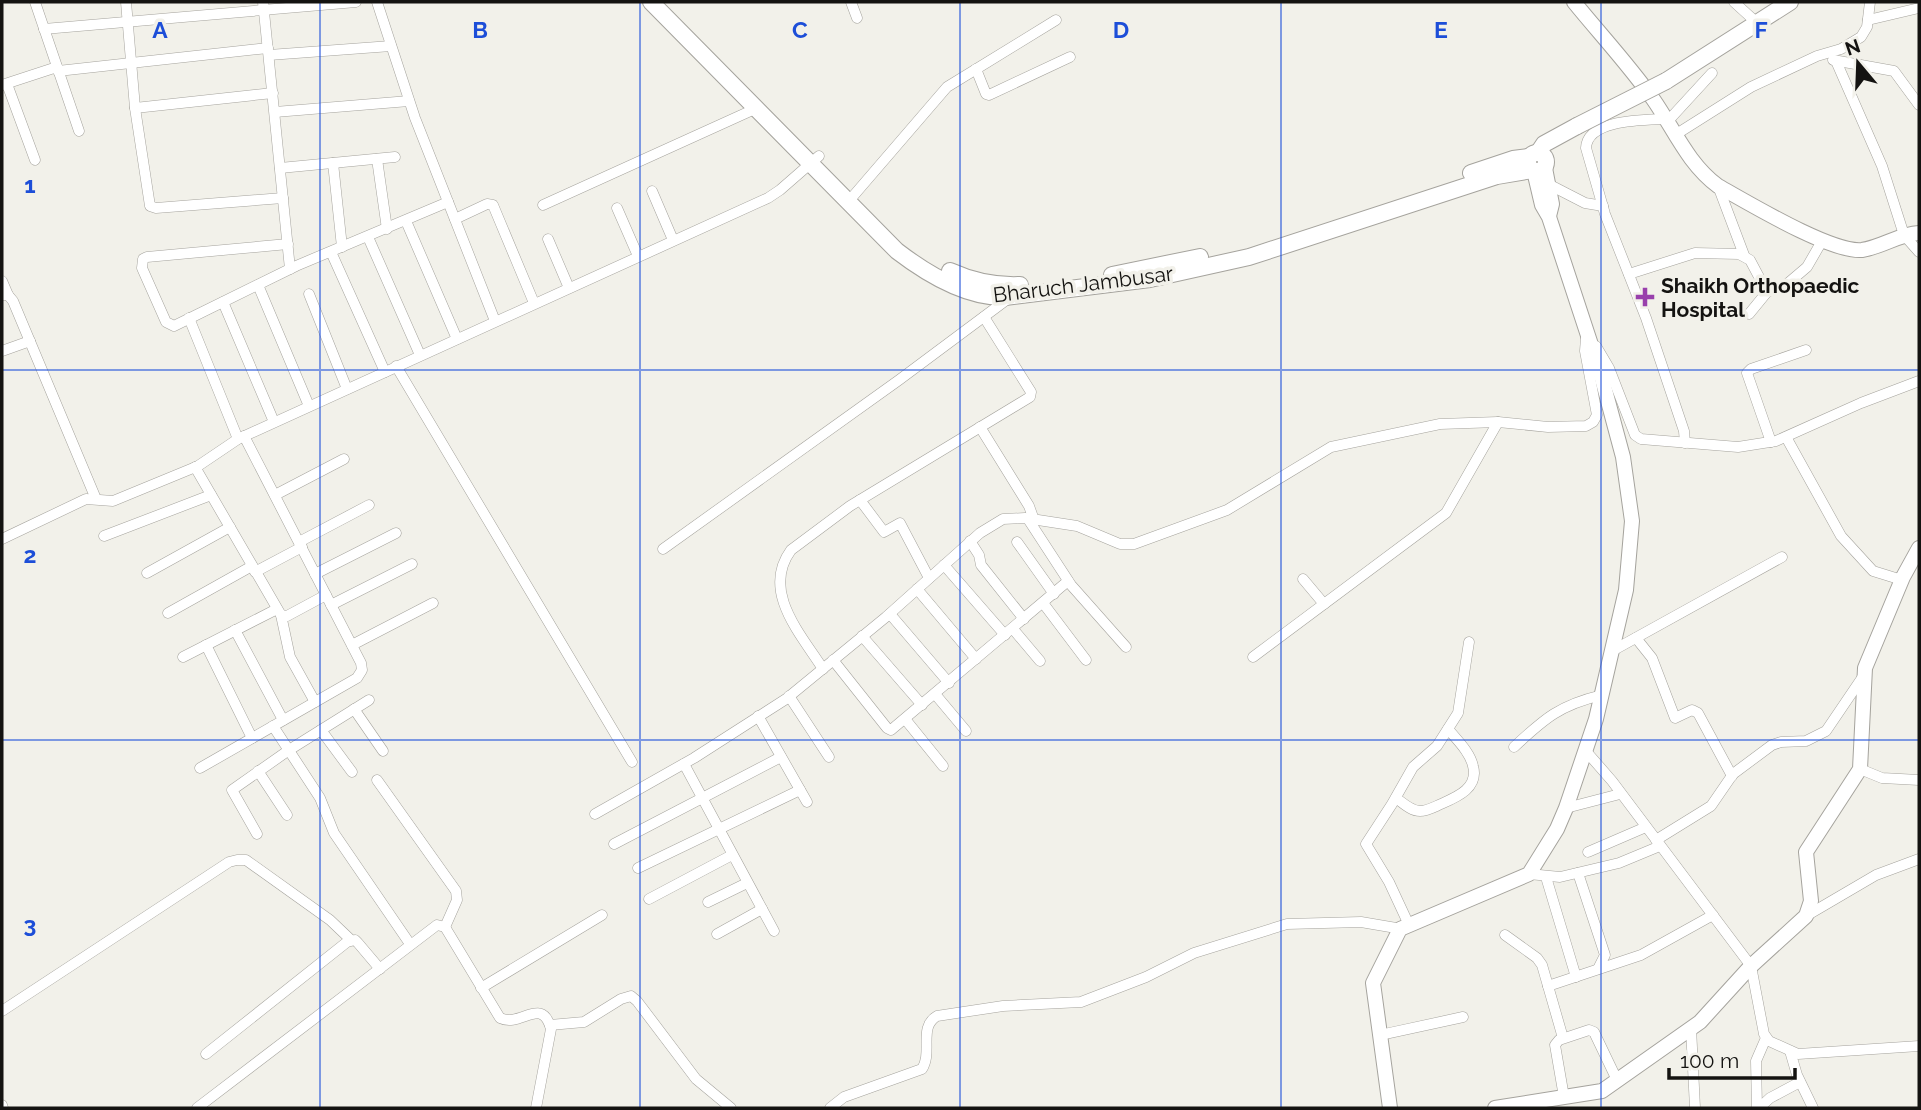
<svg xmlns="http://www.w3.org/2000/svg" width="1921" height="1110" font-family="Raleway,sans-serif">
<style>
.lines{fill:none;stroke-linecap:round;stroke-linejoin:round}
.street-casing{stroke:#a5a39d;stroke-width:11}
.secondary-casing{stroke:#a5a39d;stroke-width:16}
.primary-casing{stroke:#a5a39d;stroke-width:18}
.street{stroke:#fff;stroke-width:10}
.secondary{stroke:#fff;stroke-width:14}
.primary{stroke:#fff;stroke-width:16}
.primary-bridge-casing{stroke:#a5a39d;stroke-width:18;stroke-linecap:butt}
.primary-bridge{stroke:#fff;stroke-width:16}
.grid{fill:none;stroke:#1d4ed8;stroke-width:2;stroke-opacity:0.55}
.poi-dot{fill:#9940ac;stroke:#f2f1ea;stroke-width:2.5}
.labels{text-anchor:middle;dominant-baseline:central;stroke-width:7;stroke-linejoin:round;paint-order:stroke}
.street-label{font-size:21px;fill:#141311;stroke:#f2f1ea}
.poi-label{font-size:21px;font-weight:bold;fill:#141311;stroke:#f2f1ea;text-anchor:start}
.grid-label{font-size:23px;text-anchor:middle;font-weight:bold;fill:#1d4ed8;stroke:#f2f1ea;stroke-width:7;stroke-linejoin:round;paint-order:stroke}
</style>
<rect width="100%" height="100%" fill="#f2f1ea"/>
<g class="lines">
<defs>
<g id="street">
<polyline points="35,2 79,131"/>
<polyline points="126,2 135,108 150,206 156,208 283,198"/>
<polyline points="263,2 290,269"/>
<polyline points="377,2 415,118 495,321"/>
<polyline points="851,2 857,18"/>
<polyline points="1734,2 1756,22"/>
<polyline points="1868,20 1919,8"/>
<polyline points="44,29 356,2"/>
<polyline points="269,55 391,46"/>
<polyline points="1833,60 1894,71 1919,105"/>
<polyline points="1836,61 1882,166 1904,235 1919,252"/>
<polyline points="976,69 986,94 989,95 1070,57"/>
<polyline points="58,71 268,48"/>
<polyline points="7,84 35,160"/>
<polyline points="2,85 57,67"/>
<polyline points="135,108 273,93"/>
<polyline points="275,112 409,101"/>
<path d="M1665,119C1644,120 1587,119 1586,148L1605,214L1646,318L1684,431L1685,443"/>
<polyline points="1667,122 1712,73"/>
<polyline points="1675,135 1751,87 1817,56 1841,49 1861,37 1867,27 1870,2"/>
<polyline points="377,159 387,229"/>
<polyline points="333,163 342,247"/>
<polyline points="280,168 395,157"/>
<polyline points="1548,184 1585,203 1603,206"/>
<polyline points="1718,186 1744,255"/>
<polyline points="652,191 673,240"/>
<polyline points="848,202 947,87 1056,20"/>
<polyline points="543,205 757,108"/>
<polyline points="617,208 638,256"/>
<polyline points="455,219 487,204 493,205 534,303"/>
<polyline points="406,221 457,339"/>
<polyline points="368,237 420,355"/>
<polyline points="548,239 569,288"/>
<polyline points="288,244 147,257 143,259 142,268 166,322 174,326 296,266 448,202"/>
<polyline points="331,252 385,372"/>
<polyline points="1629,274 1695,253 1739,254 1750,260 1767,292"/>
<polyline points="2,281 8,295"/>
<polyline points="258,285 309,406"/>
<polyline points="309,294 347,389"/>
<polyline points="2,295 8,295 13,301 96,499"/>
<polyline points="223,302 274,422"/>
<polyline points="1749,314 1767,292 1787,284 1807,267 1822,241"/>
<polyline points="189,318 238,439"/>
<polyline points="1596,346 1609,368 1635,435 1641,439 1738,447 1776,441 1861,403 1919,381"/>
<polyline points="2,351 30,341"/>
<polyline points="396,366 632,762"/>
<polyline points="980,427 1029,506 1034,520"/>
<polyline points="1786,437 1841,536 1873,571 1902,580"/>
<polyline points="1771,442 1747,373 1751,369 1806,350"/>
<polyline points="195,467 281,615 287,616 326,595"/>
<polyline points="275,495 344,459"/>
<polyline points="860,500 884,532 900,523 929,578"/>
<polyline points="1028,519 1071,585 1126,647"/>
<polyline points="104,536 211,495"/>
<polyline points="2,539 86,499 113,501 198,466 238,439 768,198 780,190 819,156"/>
<polyline points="970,541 979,555 981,565 1024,619"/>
<polyline points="299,542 369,505"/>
<polyline points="1017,542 1054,594"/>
<polyline points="663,549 899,380 1009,298"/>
<polyline points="944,565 1005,635"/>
<polyline points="255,572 302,547"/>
<polyline points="147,573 230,527"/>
<polyline points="315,574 396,533"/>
<polyline points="1303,579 1324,604"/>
<polyline points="917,589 976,659"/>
<polyline points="1043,603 1086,660"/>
<polyline points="331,605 412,564"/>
<polyline points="168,613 252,566"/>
<polyline points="890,614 949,683"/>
<polyline points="281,615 290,657 315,702"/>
<polyline points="1013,629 1040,661"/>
<polyline points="235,630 283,720"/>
<polyline points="862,636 922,705"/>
<polyline points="1636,638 1652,658 1675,718 1692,710 1698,713 1732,776"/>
<polyline points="206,645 252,738"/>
<polyline points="352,645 433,603"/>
<polyline points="1612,651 1782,557"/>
<polyline points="183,657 277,609"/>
<polyline points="1253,657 1446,513 1498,422"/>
<polyline points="833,660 887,728 891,730 1068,581"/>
<path d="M823,669C800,633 761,591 791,550L850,506L1030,397L1031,392L984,317"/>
<polyline points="935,694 966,731"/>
<polyline points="789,696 829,757"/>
<polyline points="354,709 383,751"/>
<polyline points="758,716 807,802"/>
<polyline points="905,719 943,766"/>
<polyline points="273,726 320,798 334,833 410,944"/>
<polyline points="321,730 352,772"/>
<path d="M1514,747C1545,718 1560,705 1602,695"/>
<polyline points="1585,750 1612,781 1751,966 1764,1034 1769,1041 1798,1054 1919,1046"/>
<polyline points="684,764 774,931"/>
<polyline points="200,768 357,678 362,670 361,663 244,436"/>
<polyline points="1860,769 1882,778 1919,780"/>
<polyline points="258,771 287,815"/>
<polyline points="377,780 456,891 457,900 445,927"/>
<path d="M1396,798C1403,803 1411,811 1420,811C1427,811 1434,807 1441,804C1457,797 1479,788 1473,766C1470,752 1457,740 1448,729"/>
<polyline points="1566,808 1620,794"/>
<polyline points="595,814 694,758 786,699 886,617 980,533 1003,519 1025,518 1077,526 1120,544 1134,544 1227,510 1331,447 1440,424 1498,422 1548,427 1586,426 1593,422 1597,415 1585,351 1586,338"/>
<polyline points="257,834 232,790 289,750 369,700"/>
<polyline points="1656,840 1711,806 1733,774 1772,745 1781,742 1806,741 1826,731 1864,675"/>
<polyline points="614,844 781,757"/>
<polyline points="1588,852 1646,827"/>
<polyline points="638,868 800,790"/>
<polyline points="1578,873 1605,955 1598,969"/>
<polyline points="1529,874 1560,877 1619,863 1660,846"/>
<polyline points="1546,877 1576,977"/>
<polyline points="649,899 732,855"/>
<polyline points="708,902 747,883"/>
<polyline points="1806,916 1876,875 1919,859"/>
<polyline points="1409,925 1389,882 1366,844 1392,804 1413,767 1437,746 1458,713 1469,642"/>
<polyline points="717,934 762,909"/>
<polyline points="1505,935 1537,958 1542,965 1563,1038"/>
<polyline points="1548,986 1641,955 1713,915"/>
<polyline points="481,988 602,915"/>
<polyline points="2,1011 229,862 237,860 246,860 330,920 351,940"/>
<polyline points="550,1025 584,1022 621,999 631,996 637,1001 696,1079 731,1108"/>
<polyline points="1691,1028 1695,1108"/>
<polyline points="1380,1035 1463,1017"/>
<polyline points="1790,1051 1797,1075 1813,1108"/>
<polyline points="206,1054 347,942 355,940 358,943 380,969"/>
<polyline points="1564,1097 1555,1045 1559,1040 1589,1030 1594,1032 1617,1080"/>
<polyline points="2,1105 3,1108"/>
<path d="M197,1108L437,925L445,927L500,1018C521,1028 542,995 551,1029L536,1108"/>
<path d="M830,1108L844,1097L922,1069C933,1052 918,1027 937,1016L1003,1006L1081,1002L1146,977L1194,953L1287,924L1361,922L1402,929"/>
<polyline points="1757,1108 1756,1061 1766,1038"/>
<polyline points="1759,1108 1770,1098 1800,1082"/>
</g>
<g id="secondary">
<path d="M1574,2C1600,34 1629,65 1653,99C1674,129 1688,164 1718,186C1747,202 1831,253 1862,250C1882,247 1899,234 1919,233"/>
<polyline points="1545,168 1552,204 1549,216"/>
<polyline points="1390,1108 1373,983 1400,929 1529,874 1557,829 1566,808 1596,719 1626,590 1632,521 1623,457 1601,375 1549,217 1542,205 1534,171"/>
<polyline points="1495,1108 1602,1091 1700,1022 1751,966 1806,916 1811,901 1806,852 1860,769 1865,668 1903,577 1919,548"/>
</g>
<g id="primary">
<path d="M651,2L897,251C927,274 966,298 1005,297L1150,279L1249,257L1497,176L1532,170"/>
<polyline points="1666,81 1790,2"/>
<circle cx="1537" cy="162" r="9"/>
<polyline points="1538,153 1544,144 1577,126"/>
<polyline points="1471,173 1513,159 1529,157"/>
<path d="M950,271C972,281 996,286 1020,285"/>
<polyline points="1112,275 1200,257"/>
</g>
</defs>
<use href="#street" class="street-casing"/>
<use href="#secondary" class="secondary-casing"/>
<use href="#primary" class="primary-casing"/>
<use href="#street" class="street"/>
<use href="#secondary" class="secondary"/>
<use href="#primary" class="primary"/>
<defs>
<polyline id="primary-bridge" points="1577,126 1666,81"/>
</defs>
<use href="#primary-bridge" class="primary-bridge-casing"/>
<use href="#primary-bridge" class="primary-bridge"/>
</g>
<path class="grid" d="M320,2V1108M640,2V1108M960,2V1108M1281,2V1108M1601,2V1108M2,370H1919M2,740H1919"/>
<path class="poi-dot" d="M1641.5 286.5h7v7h7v7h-7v7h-7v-7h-7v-7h7z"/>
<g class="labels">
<g class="street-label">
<text transform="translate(1083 284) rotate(-7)">Bharuch Jambusar</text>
</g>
<g class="poi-label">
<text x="1661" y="285">Shaikh Orthopaedic<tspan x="1661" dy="24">Hospital</tspan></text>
</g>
</g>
<g class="grid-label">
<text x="160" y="38">A</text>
<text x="480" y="38">B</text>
<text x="800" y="38">C</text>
<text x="1121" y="38">D</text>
<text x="1441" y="38">E</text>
<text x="1761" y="38">F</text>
<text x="30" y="193">1</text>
<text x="30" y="563">2</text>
<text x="30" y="933">3</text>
</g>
<rect width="1921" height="1110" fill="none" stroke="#141311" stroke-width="7"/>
<g transform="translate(1858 63) rotate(341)" stroke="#f2f1ea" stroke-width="5" paint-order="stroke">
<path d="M0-5L12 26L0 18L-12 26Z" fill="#141311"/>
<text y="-10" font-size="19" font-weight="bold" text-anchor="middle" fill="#141311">N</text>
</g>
<path d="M1669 1068v10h126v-10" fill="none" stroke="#141311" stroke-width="3.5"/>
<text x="1680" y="1068" font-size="21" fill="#141311" stroke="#f2f1ea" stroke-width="5" paint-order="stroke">100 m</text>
</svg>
